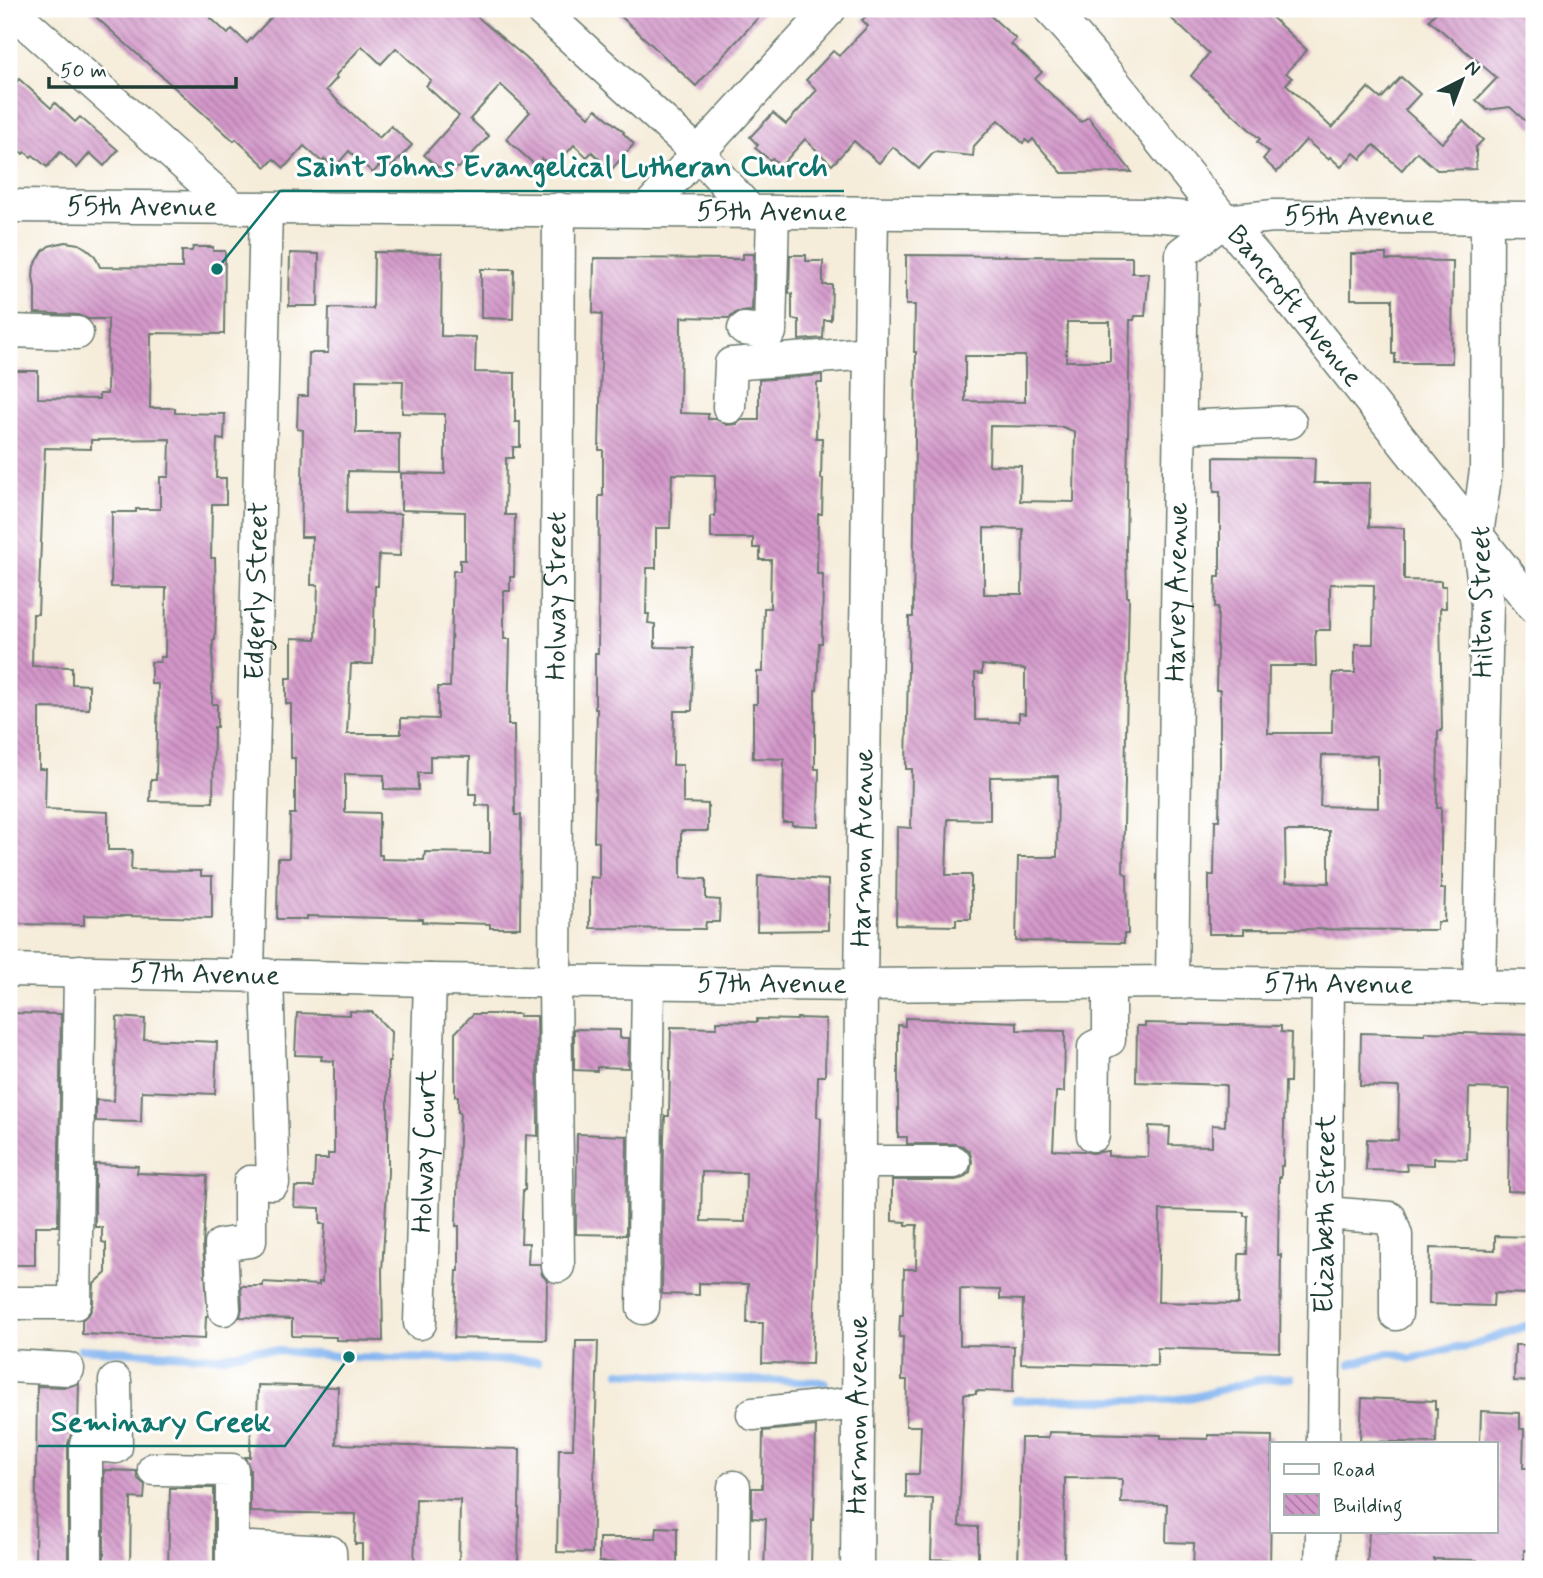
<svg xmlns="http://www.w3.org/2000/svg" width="1543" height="1578" font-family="Mynerve,sans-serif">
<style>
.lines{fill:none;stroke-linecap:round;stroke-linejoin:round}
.stream{stroke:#84b5f0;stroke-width:8}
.building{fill:url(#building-back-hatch);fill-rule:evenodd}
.minor-casing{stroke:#6a7a6e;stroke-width:35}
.minor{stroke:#fff;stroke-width:32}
.labels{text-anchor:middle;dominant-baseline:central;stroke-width:6;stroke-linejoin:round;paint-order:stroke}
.street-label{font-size:28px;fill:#1f3d34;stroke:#fff}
.leader{fill:none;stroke:#0f766e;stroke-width:2.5}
.callout-dot{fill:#0f766e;stroke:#fff;stroke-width:2.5}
.callout-label{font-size:30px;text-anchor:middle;font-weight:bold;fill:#0f766e;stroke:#fff;stroke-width:6;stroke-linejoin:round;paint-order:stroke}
</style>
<defs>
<pattern id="building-back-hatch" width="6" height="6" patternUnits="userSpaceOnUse" patternTransform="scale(1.75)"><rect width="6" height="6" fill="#d397c9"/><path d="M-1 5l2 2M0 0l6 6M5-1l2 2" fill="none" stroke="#ab7ca4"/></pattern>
</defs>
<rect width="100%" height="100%" fill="#fff"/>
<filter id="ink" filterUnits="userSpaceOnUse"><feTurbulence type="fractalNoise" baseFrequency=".0143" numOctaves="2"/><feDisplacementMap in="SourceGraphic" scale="14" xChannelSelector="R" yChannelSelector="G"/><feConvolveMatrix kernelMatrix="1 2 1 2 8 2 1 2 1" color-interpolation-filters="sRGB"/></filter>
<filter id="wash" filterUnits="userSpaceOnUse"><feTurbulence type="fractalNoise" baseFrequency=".00686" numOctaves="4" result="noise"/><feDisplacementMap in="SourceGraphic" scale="28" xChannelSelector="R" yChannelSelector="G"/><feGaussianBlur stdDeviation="1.57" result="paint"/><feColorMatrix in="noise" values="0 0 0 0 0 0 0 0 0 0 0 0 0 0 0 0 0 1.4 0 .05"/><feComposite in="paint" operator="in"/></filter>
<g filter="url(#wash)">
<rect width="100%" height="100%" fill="#f5ecd9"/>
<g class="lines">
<g class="stream">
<polyline points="81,1349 221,1357 255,1349 349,1357 538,1361"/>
<polyline points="1351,1364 1388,1353 1396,1353 1410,1359 1456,1347 1465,1348 1534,1323"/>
<polyline points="620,1372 710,1379 825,1382"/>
<polyline points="1015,1400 1169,1400 1194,1397 1257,1380 1291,1378"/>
</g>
</g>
<g id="blocks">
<g class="building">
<polygon points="87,9 201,9 228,34 232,29 247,43 279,9 468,9 526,58 589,117 596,109 624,132 623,133 634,144 611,170 592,152 587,157 574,145 553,169 542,159 536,166 506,139 530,112 501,85 470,119 489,136 459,168 438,167 424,155 459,116 426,86 431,80 396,48 381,64 362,46 335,76 337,78 326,90 379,138 391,126 412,145 388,171 379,166 373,173 349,151 334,168 325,159 322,162 304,146 284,168 274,159 266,167 236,139 234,141"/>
<polygon points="613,9 766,9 696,86"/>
<polygon points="873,9 983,9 1016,39 1011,44 1042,72 1035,79 1081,122 1088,117 1132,172 1062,173 1033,139 1029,143 1026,140 1023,143 998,120 974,146 973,156 934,152 919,169 893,147 879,163 854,141 832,165 805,139 781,166 772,158 770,160 755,148 758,145 750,137 773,113 786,124 817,90 806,80 833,51 839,56 868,26 862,20"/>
<polygon points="1161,9 1263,9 1307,50 1286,73 1292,78 1286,84 1332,128 1368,88 1381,99 1401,77 1420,94 1405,110 1442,143 1463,121 1483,140 1476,147 1476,169 1437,170 1417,152 1402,170 1374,145 1361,159 1354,153 1341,167 1330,157 1328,159 1306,140 1277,172 1263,159 1269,152 1257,142 1260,139 1191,76 1209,53"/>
<polygon points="1439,9 1534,9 1534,129 1510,107 1487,110 1476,100 1497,78 1429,20"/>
<polygon points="19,79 51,108 55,103 75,122 80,117 118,150 104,166 90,153 77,168 60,152 47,167 33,155 31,157 25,152 23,154 9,142 9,91"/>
<polygon points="65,242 79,244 87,249 95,256 100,267 182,268 182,251 192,251 193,247 213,247 213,251 225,251 224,334 151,333 150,408 175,408 175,413 225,414 224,440 217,439 216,478 226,478 226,504 212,504 211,558 215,558 216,608 215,640 213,640 212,704 217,704 217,727 214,727 213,802 150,801 151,780 156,780 158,684 151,684 151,662 160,662 160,657 165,657 166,588 111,587 112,512 136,512 136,509 160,509 160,477 169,477 170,439 91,440 91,449 45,448 38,614 33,614 32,666 72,667 72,684 89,685 89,709 39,708 39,769 46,769 45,809 108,812 108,850 132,850 131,870 201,871 201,876 212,876 212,918 84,915 84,925 9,924 9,371 38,371 38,398 99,399 99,394 107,394 108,319 88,319 78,315 35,313 35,289 33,276 34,266 43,251 49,246"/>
<path d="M374,252L442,253L441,336L476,337L475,372L515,373V422H520V447H513V458H506L505,515H515L514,577H510V591H504V639H510L508,725H514L515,815H521L520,928H490V924L422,922V919L307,916V919H277L278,858H289L290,814H295V758H291V704H286V678H292V638L316,639L318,585H311L312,537H301L303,430L297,429L298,396H308L309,353H328L329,308L373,309ZM356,380L403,381L402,413L445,414V474L401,473V510L465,512V560H460V571H453L450,687H438V719L401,718V734H347L351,664H373L375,586H378L379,555L400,556L401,514L347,513L348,471L399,472V433H356ZM430,756L470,757L469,794H476V805L490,806V853L425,852L424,860L382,859V855H379V813L345,812V774L384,775V789L418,790V773H430Z"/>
<polygon points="290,253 319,254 318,306 289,306"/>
<polygon points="743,254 754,254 752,311 737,312 729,318 681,317 680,413 708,414 708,419 716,419 727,425 737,424 741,420 759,420 759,380 822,375 822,383 817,383 816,438 822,438 821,479 823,479 822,514 818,514 817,574 823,574 822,643 819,643 817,690 815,690 815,769 819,769 818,826 792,825 792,822 783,822 784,759 753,758 753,704 757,704 757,672 763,672 764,608 770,608 771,560 760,560 760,548 753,548 753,538 711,538 711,516 715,516 715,475 672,474 670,528 656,528 656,568 647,568 646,614 649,614 648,623 655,624 655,647 693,648 692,711 674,711 673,765 683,765 683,803 708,804 708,831 681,831 681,878 706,879 706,899 720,900 719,922 706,922 705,929 590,928 590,877 599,878 599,842 594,841 597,709 595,709 595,653 598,653 599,496 603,496 603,450 599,450 602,314 593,313 594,258 743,259"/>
<polygon points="1351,254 1386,254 1386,260 1453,261 1452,363 1395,363 1395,354 1392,354 1392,299 1351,299"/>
<polygon points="790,255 806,255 806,261 823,261 823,285 832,285 831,320 824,320 823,338 799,340 799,320 792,319 792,294 789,293"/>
<path d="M906,255L1132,257V273H1149L1145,316H1135L1134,320H1130L1126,549L1127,597H1129L1123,872L1127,875L1128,934H1124V943L1016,941L1018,857H1057L1058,776L990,777V820L948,819L946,875H971V919H956V926L896,925L897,827L911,828L912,769H906L909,617H913L916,352H914L915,305H906ZM1067,322H1110V361H1066ZM965,356H1025V402L965,401ZM990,426L1063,427L1075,432L1074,502L1020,501L1021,466L989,465ZM984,528L1023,529L1022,594H984ZM982,665L1025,669V714L1019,713V721L975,720V673L982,674Z"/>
<polygon points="481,269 514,269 513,319 481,318"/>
<path d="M1214,457L1315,458L1314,483H1370L1369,527L1404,528V580L1441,581V586H1446V608H1440L1442,731H1438L1437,808H1441V889H1445L1444,922H1437V930L1244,929V934H1209V875H1214L1215,820H1219L1220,768V690H1216L1218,607H1215L1216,577H1220V492H1214ZM1330,584L1374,585L1373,644H1355V673H1333L1332,733H1268L1269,666H1316L1315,630H1330ZM1322,755L1378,756V808L1320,806ZM1285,831H1329V883L1286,882Z"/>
<polygon points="758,876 828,880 828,930 757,931"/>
<polygon points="349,1011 372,1012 391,1032 390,1062 388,1062 388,1172 382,1271 383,1341 336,1340 336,1337 292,1336 292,1319 240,1317 242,1308 241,1286 263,1286 263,1282 319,1285 319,1282 322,1282 325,1224 320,1224 320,1208 294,1207 295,1187 314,1187 315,1159 328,1159 328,1154 334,1154 334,1061 321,1060 322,1056 295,1055 297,1013 349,1015"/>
<polygon points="9,1013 61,1014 58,1226 35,1226 35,1265 9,1265"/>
<polygon points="473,1014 519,1014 519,1016 537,1016 538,1136 526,1135 525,1190 523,1190 521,1243 529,1243 528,1264 540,1264 542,1275 547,1280 546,1340 454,1338 457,1271 459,1271 459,1226 456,1226 460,1112 458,1112 458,1096 455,1096 455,1033"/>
<polygon points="117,1017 145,1019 144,1039 217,1042 215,1094 142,1091 141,1122 96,1121 96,1100 114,1101"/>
<path d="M797,1018L826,1019L825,1076H818L817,1117L821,1118L812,1364L762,1363L763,1323H747L748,1284L699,1283V1295L662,1294L664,1137L665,1116H669L671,1027L717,1028V1021L757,1022V1019L797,1020ZM702,1172L746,1173L745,1222L701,1221Z"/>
<path d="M905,1018L1017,1022V1030L1065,1031L1064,1092H1056L1053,1150L1084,1151L1092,1153L1108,1151V1156L1148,1157L1149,1126L1170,1127L1169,1145L1212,1146V1125L1225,1126L1226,1085L1136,1082L1137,1026H1145V1023L1281,1026V1032L1291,1033L1290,1082H1285L1283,1166H1281V1177H1279L1278,1255H1281L1280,1352L1157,1348V1366L1021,1363L1023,1300L1000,1299V1290L960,1289V1345L1014,1346L1013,1392L976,1391V1394H964L959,1526L978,1527V1560L931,1559L933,1499L906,1498V1474H919L921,1426H906L907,1380H902L903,1337H899L900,1315H903L904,1269H916L917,1225H906V1222L892,1221V1180H955L963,1178L970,1172L972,1161L970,1152L963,1146L954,1144H907V1137H898V1025L905,1026ZM1160,1210L1244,1212V1216H1248L1247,1254H1239L1238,1304L1158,1302Z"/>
<polygon points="574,1029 620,1030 620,1038 629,1038 628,1068 597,1067 597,1071 574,1070"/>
<polygon points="1425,1032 1534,1035 1534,1192 1508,1191 1510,1089 1469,1088 1467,1159 1434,1158 1434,1165 1406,1164 1407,1171 1366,1170 1367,1139 1398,1140 1399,1087 1360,1086 1361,1033 1425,1035"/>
<polygon points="577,1134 627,1136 626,1235 576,1234"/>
<polygon points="95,1164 138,1166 137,1173 207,1176 203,1246 208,1316 206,1316 205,1339 82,1334 82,1320 90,1313 93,1304 94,1284 106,1273 106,1243 102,1242 102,1227 95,1227"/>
<polygon points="1495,1236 1534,1237 1534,1294 1494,1293 1493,1306 1429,1304 1430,1248 1495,1250"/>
<polygon points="576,1341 598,1341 592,1553 557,1552 559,1449 573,1449"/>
<polygon points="1515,1345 1534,1345 1534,1382 1514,1381"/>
<polygon points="79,1383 78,1428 71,1434 68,1444 68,1569 35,1569 37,1386 67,1387"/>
<polygon points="258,1385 338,1387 336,1444 520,1449 518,1569 459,1569 460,1500 416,1499 414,1569 362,1569 362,1544 355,1544 356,1514 250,1512 250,1470 245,1457 250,1457 251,1421 257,1421"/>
<polygon points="1362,1398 1435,1401 1435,1409 1437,1409 1436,1443 1360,1441"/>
<polygon points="1481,1411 1520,1413 1520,1429 1524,1429 1523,1468 1529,1468 1527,1525 1529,1525 1528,1550 1524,1550 1524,1569 1479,1569 1477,1560 1434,1559 1434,1569 1367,1568 1369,1531 1496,1531 1496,1443 1480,1443"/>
<polygon points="816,1426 814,1520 812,1520 811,1569 764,1569 766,1519 752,1518 752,1488 762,1488 763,1431"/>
<polygon points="1049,1432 1161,1435 1161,1438 1208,1439 1208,1435 1272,1436 1270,1569 1193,1569 1194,1543 1166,1542 1167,1504 1121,1503 1122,1479 1065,1478 1064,1569 1018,1569 1021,1438 1048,1438"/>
<polygon points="104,1470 136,1471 138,1479 145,1485 144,1499 131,1498 130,1569 104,1569"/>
<polygon points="170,1488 214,1488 214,1569 168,1569"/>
<polygon points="657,1527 677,1528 677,1569 656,1569 656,1564 599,1562 599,1538 656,1538"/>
</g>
</g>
</g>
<g filter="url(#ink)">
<use href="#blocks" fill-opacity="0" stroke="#6a7a6e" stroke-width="2"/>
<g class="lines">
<defs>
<g id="minor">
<polyline points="10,9 232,207"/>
<polyline points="540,9 699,154 750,211"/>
<path id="s1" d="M1050,9C1124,87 1184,177 1256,257L1534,607"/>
<path id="s2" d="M9,206L1151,215L1224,221L1274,216L1534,218"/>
<polyline points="645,211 830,9"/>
<polyline points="744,329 770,332 773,212"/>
<polyline points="9,331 77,333"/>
<polyline points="729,407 731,364 870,353"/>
<polyline points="1180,427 1290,422"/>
<path id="s3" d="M9,970L430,980L861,985L1172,982L1534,987"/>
<path id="s4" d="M248,974L266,209"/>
<path id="s5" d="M1172,982L1182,253L1224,221"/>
<polyline points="1479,987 1487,604 1477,535 1486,470 1487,218"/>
<polyline points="1093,1135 1094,1047 1109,1040 1109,983"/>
<polyline points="860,1162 954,1162"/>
<polyline points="1325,1213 1390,1218 1396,1235 1396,1314"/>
<path id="s6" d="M558,1266L555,982L559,209"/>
<polyline points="9,1303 75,1303 80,971"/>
<polyline points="643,1308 648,983"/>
<polyline points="224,1309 221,1245 250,1241 250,1182 273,1183 267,975"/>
<path id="s7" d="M420,1323L430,980"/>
<polyline points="9,1366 68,1369"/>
<polyline points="753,1414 858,1403"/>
<path id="s8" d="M1323,1443L1328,985"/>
<polyline points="154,1469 232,1470 232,1569"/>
<polyline points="251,1548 330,1552 331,1569"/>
<polyline points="86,1569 86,1444 116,1447 115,1381"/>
<polyline points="733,1569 734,1487"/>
<path id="s9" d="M857,1569L861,985L872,212"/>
<polyline points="1321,1569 1322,1531"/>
</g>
</defs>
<use href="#minor" class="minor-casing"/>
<use href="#minor" class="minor"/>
</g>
</g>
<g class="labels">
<g class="street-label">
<text stroke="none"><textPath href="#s2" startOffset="133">55th Avenue</textPath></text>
<text stroke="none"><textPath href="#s2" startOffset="763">55th Avenue</textPath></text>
<text stroke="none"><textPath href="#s2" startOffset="1351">55th Avenue</textPath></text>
<text stroke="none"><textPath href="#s1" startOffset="385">Bancroft Avenue</textPath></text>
<text stroke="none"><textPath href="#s4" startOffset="383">Edgerly Street</textPath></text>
<text stroke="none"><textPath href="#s5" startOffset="390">Harvey Avenue</textPath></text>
<text stroke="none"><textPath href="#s6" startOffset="670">Holway Street</textPath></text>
<text transform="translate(1483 602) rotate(-91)">Hilton Street</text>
<text stroke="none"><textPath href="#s9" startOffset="721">Harmon Avenue</textPath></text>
<text stroke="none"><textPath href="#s3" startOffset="196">57th Avenue</textPath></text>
<text stroke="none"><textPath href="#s3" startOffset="763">57th Avenue</textPath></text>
<text stroke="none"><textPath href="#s3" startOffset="1330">57th Avenue</textPath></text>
<text stroke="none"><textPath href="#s7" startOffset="172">Holway Court</textPath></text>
<text stroke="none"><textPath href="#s8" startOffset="229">Elizabeth Street</textPath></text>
<text stroke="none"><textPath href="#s9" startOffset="154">Harmon Avenue</textPath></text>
</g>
</g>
<path class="leader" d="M217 269L280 191H844M349 1357L285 1446H38"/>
<g class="callout-dot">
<circle cx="217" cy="269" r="7"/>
<circle cx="349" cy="1357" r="7"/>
</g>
<g class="callout-label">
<text x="562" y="176">Saint Johns Evangelical Lutheran Church</text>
<text x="161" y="1431">Seminary Creek</text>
</g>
<rect width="1543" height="1578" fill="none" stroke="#fff" stroke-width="35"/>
<rect x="1270" y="1442" width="228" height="91" fill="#ffffff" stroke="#a5b1ae" stroke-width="2"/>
<rect x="1284" y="1464" width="35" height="10" fill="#ffffff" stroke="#a5b1ae" stroke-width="2"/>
<text x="1333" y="1476" font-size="21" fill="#1f3d34">Road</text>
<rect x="1284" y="1494" width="35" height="21" fill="url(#building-back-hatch)" stroke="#a5b1ae" stroke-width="2"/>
<text x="1333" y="1512" font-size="21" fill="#1f3d34">Building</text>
<g transform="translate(1462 80) rotate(42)" stroke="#ffffff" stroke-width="5" paint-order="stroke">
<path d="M0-5L12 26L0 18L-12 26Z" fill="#1f3d34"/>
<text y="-10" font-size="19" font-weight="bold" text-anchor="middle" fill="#1f3d34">N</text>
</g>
<path d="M49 77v10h187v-10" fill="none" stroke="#1f3d34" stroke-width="3.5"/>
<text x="60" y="77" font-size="21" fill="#1f3d34" stroke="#ffffff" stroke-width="5" paint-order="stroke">50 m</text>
</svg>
